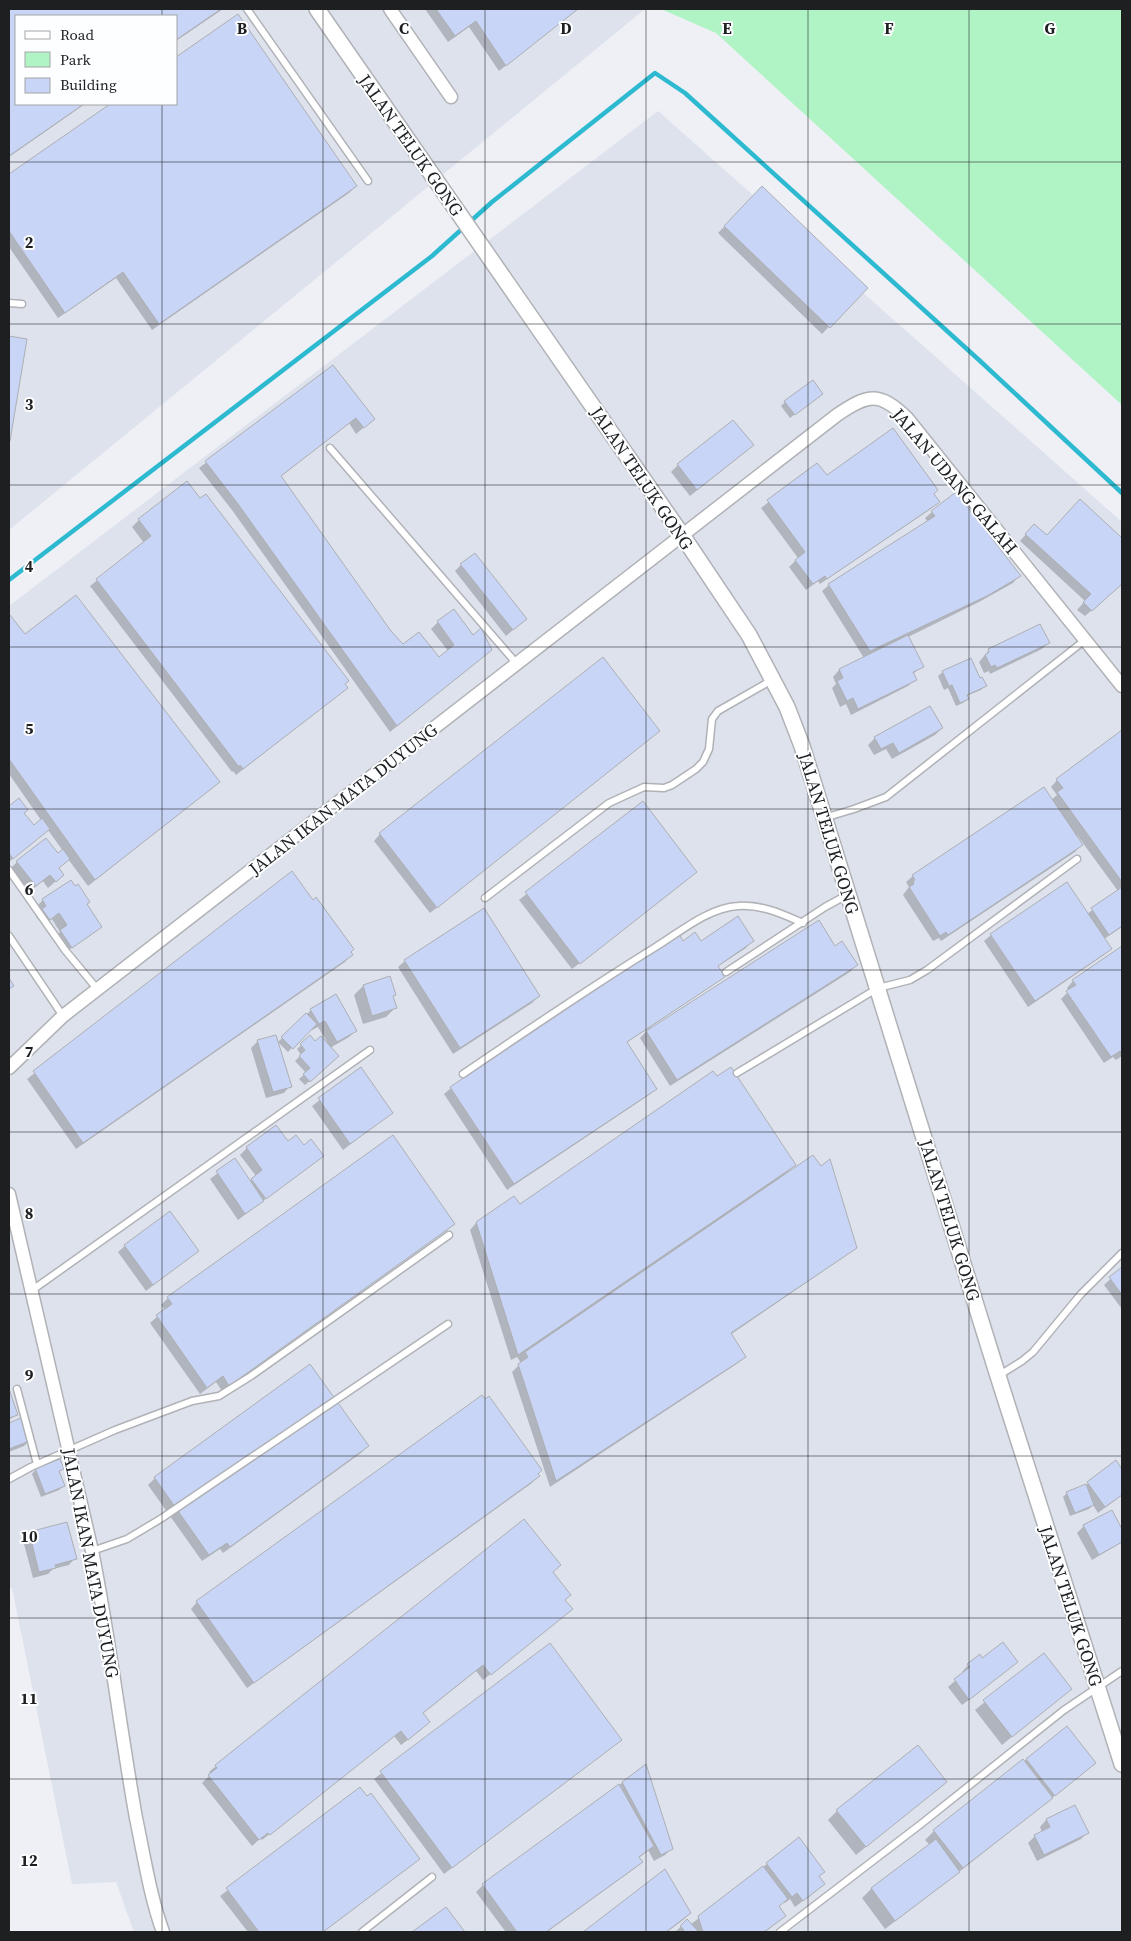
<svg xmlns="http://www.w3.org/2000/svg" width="1131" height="1941" font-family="'Source Serif 4',serif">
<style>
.built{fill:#dde2ed;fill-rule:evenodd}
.green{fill:#b0f4c5}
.shadow{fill:#0003}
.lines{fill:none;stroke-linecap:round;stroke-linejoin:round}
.stream{stroke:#2dbad1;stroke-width:4.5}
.building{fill:#c8d5f6;stroke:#adafb3}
.service-casing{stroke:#b0b2b6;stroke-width:9}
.minor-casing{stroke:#b0b2b6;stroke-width:15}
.tertiary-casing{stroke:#b0b2b6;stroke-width:18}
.service{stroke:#fff;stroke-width:6}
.minor{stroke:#fff;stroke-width:12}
.tertiary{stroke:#fff;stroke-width:15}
.grid{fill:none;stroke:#1e1f20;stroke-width:1;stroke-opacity:0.55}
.labels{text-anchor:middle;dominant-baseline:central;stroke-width:4;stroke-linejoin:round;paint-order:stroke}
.street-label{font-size:18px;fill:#1e1f20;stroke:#fdfeff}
.grid-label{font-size:16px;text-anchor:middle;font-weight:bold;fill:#1e1f20;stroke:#fdfeff;stroke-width:4;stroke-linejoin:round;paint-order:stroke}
</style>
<rect width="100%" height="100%" fill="#eef0f5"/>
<g class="built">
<path d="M9,9H645L9,530ZM16,16H176V104H16Z"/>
<polygon points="658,111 1122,522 1122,1932 134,1932 116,1882 72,1884 12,1588 9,1588 9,606"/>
</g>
<polygon class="green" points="661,9 1122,9 1122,405 716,33"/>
<g class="shadow">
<polygon points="9,9 223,9 176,41 176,16 16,16 16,104 85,104 9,157"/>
<polygon points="425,9 578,9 499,71 469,27 448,42"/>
<polygon points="112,104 176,104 356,186 349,193 152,330 116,278 58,318 9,247 9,176"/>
<polygon points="762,188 866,288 822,334 718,233"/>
<polygon points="9,337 26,340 9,441"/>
<polygon points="333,366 374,419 356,434 349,423 280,477 390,632 403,646 438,659 448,651 431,629 438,622 473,636 491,650 390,732 232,510 199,468"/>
<polygon points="817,398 790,418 781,406 785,402"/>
<polygon points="745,452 690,496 671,472 678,465"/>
<polygon points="817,464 827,477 933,494 939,502 932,508 820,584 818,581 806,590 789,567 798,558 761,508"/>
<polygon points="1080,500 1122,540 1122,584 1085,616 1077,610 1085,601 1020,541 1028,532 1047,536"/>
<polygon points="932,512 1019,576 1013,583 979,602 908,637 922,666 913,674 915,680 908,686 851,715 846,704 840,707 832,688 836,684 833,677 839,670 864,658 822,591 829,585 928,522 925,518"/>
<polygon points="139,520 346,688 236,775 233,771 232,772 90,586 144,543 132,527"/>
<polygon points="461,565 526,619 506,636 455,571"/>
<polygon points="10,616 25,636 219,782 88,886 68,859 58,868 56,881 48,888 43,881 29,892 11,868 17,862 58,855 63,851 48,830 9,862 9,808 18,800 23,813 33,827 41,820 9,774"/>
<polygon points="1048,643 1042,649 990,674 989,671 984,673 979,662 989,650"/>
<polygon points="971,659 980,679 985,685 981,690 966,696 968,699 963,703 956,706 948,688 944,690 938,676 943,672"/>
<polygon points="942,728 935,735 892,759 886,749 874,755 868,745 875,738"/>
<polygon points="659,731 430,913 374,841 380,834"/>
<polygon points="1122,732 1122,927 1104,939 1110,949 1104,955 1028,1007 984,941 991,935 1087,914 1118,891 1077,835 1075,837 1081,845 1075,852 941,941 939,938 933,941 903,895 909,887 906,882 913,876 1051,800 1057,795 1051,787 1057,780"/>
<polygon points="642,803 689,878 572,969 519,900"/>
<polygon points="292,873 351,955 345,962 76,1149 27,1079"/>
<polygon points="75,888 100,927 94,933 64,953 54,938 60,932 52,919 43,925 36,917 40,913 36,907 43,900"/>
<polygon points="752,941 746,948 717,967 723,976 716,983 650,1027 652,1029 835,947 856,965 850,972 670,1086 640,1038 650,1027 626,1043 656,1088 649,1095 507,1190 444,1094 451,1088 683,942"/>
<polygon points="1122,947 1122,1056 1116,1060 1113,1057 1104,1063 1061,999 1069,991 1067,988 1073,981"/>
<polygon points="405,961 539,996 532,1003 453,1054 398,967"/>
<polygon points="389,978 395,1008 386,1017 363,1024 354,995 363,986"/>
<polygon points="311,1010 355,1031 349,1037 330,1048 333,1060 305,1085 299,1079 306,1073 295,1061 301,1055 297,1049 310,1037 315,1043 327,1042 318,1027 312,1030 311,1028 288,1052 278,1042"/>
<polygon points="258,1041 290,1086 284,1093 266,1098 251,1048"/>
<polygon points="360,1069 391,1113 343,1150 312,1106"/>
<polygon points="393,1137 454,1224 447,1230 222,1391 216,1382 200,1394 150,1323 165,1310 161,1305 168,1298"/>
<polygon points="288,1143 303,1146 322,1156 238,1220 210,1179 235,1160 250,1181 256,1176 240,1155 247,1148"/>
<polygon points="795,1165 784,1175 855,1247 848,1254 730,1335 745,1356 738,1363 550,1487 512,1372 521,1363 517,1357 511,1360 470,1230 476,1223 514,1197 520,1206"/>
<polygon points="125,1246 197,1251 146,1291 118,1252"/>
<polygon points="1122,1268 1122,1309 1104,1285"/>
<polygon points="310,1366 367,1446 361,1453 223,1553 220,1549 202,1561 148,1485 155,1478"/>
<polygon points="9,1392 17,1414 9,1420"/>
<polygon points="22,1418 31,1439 24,1446 9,1452 9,1424"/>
<polygon points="1116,1462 1122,1471 1122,1495 1098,1513 1093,1505 1089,1509 1070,1516 1063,1497 1067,1493 1085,1486"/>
<polygon points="36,1469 62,1469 59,1472 64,1486 59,1490 41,1497 32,1474"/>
<polygon points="536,1474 538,1476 532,1483 247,1688 191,1609 197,1602"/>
<polygon points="1111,1511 1122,1531 1122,1542 1092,1560 1077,1533 1084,1526"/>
<polygon points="30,1534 75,1558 69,1565 53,1569 48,1574 33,1578 23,1540"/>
<polygon points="552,1572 564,1601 564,1616 483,1680 476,1671 422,1714 422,1729 401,1745 394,1736 262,1840 261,1838 252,1846 202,1783 211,1774 209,1772 216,1766"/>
<polygon points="549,1645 613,1746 444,1874 374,1779"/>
<polygon points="1043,1654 1070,1689 1002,1745 975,1710"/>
<polygon points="968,1665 1010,1668 962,1705 948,1687 963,1674 962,1672"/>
<polygon points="1067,1728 1088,1769 949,1880 885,1929 862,1898 871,1889 930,1845 925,1840 934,1831"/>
<polygon points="645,1766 671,1849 665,1855 654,1861 648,1850 639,1858 642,1862 635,1868 547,1932 503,1932 505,1931 476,1892 483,1885"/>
<polygon points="946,1782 856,1855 828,1820 837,1811"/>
<polygon points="360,1788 412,1865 323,1932 248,1932 220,1896"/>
<polygon points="1074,1806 1087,1833 1081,1839 1037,1861 1028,1843 1035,1836 1042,1832 1040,1827 1046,1820"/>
<polygon points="767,1864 823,1872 818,1877 816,1891 795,1907 790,1899 785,1903 783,1901 778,1907 785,1916 765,1932 675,1932 687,1921 690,1925"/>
<polygon points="665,1871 690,1913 683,1920 667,1932 585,1932"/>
</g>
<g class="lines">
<polyline class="stream" points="9,580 432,256 492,202 655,73 685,93 979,360 1122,493"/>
</g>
<g class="building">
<polygon points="9,9 221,9 176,40 176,16 16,16 16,104 84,104 9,156"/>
<polygon points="436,9 578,9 506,66 476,21 455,36"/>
<polygon points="238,14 357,186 159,324 123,272 65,313 9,231 9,174 110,104 176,104 176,57"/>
<polygon points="762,186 868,288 830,328 724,226"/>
<polygon points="9,336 27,339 10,441 9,441"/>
<polygon points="333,365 375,419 364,428 356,418 281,476 391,631 403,644 419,632 439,657 454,645 437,621 454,609 473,635 481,628 492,650 397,726 238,504 205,461"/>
<polygon points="813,380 823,394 795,415 784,401"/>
<polygon points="733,420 754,445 697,490 677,464"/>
<polygon points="893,428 938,490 934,494 940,502 827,579 825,576 813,584 795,560 805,552 767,500 817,463 827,475"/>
<polygon points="187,481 200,498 206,494 349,681 345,684 348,688 243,769 240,765 239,767 96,579 151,536 138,519"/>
<polygon points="956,492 1021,576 987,596 870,651 828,584 935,516 931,511"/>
<polygon points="1080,499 1122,538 1122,584 1092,611 1083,602 1091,594 1025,534 1034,524 1047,535"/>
<polygon points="475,553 527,619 513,630 460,564"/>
<polygon points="76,595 220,782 95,880 9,759 9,616 10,615 25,634"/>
<polygon points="1040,624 1050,643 997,668 995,665 991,667 985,655 989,652 988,649"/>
<polygon points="908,635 924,667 913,672 917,680 858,709 853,698 847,701 837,681 843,678 839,669"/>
<polygon points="603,657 660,731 437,908 379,833"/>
<polygon points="971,658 980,678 982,677 987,686 967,695 969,699 960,703 952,685 949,686 942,671"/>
<polygon points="930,706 943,728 899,753 893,743 881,749 874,737"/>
<polygon points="1122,730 1122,882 1057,792 1063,788 1056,779"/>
<polygon points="1044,787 1083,845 948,935 946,932 940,936 909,887 914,884 913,881 915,880 912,875"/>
<polygon points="19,798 28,810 24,813 34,825 42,818 50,829 13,859 9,853 9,806"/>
<polygon points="643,801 697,872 580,964 525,892"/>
<polygon points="46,838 58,853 63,849 70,859 59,868 64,875 56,882 50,875 36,886 16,861"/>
<polygon points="292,871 313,900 316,897 354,949 351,952 353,955 83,1143 33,1071"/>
<polygon points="71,880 75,886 78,884 90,902 87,904 102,927 72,948 60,930 67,925 59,913 50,920 42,909 46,906 42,899"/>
<polygon points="1067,882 1112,949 1035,1001 990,934"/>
<polygon points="1122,887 1122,926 1109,935 1091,908"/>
<polygon points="484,908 540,996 460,1048 404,960"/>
<polygon points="738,916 754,941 718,966 725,977 627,1042 657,1089 514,1184 450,1087 679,934 683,941 695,932 701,941"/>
<polygon points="819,920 835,946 842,941 858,965 677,1080 646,1031"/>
<polygon points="1122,946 1122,1054 1120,1051 1111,1057 1066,991 1076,985 1072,980"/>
<polygon points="390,976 396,995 393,996 397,1008 372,1016 363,985"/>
<polygon points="9,978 14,986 9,989"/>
<polygon points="336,994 357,1031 337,1042 325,1021 319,1024 310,1009"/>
<polygon points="306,1013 317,1024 293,1049 281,1037"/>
<polygon points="276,1035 292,1087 273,1092 257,1040"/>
<polygon points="310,1035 315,1041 321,1036 339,1056 310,1082 303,1074 310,1068 299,1056 305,1050 300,1044"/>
<polygon points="361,1067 393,1113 350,1144 318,1098"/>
<polygon points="731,1067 796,1165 518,1355 476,1222 514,1196 520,1204 713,1071 717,1076"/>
<polygon points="276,1125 288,1141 296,1135 304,1145 311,1139 324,1156 266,1199 251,1179 262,1170 246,1147"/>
<polygon points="393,1135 455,1224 229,1386 223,1376 207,1388 156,1315 172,1304 167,1297"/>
<polygon points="813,1155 821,1166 830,1159 857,1248 731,1333 746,1357 556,1481 518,1364 528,1357 525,1352"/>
<polygon points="235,1158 264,1201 245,1214 216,1171"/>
<polygon points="170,1211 199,1251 153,1285 124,1245"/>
<polygon points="1122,1267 1122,1295 1109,1277"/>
<polygon points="310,1364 369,1446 230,1547 227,1543 209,1555 154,1477"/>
<polygon points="9,1389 18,1415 9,1418"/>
<polygon points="482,1395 485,1399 489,1396 542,1470 538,1474 540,1476 254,1683 196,1601"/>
<polygon points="23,1417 32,1440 9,1449 9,1423"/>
<polygon points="60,1459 64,1469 59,1471 65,1486 45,1494 35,1468"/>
<polygon points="1116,1460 1122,1469 1122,1495 1105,1507 1087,1482"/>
<polygon points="1086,1484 1094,1505 1075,1513 1066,1492"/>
<polygon points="1112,1510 1122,1529 1122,1542 1099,1555 1083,1525"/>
<polygon points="524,1519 561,1565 553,1572 571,1595 565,1600 573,1609 491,1675 483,1665 423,1713 430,1722 408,1740 401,1731 270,1835 268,1833 259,1840 208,1775 217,1768 215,1765"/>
<polygon points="67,1522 77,1559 55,1565 56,1568 39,1572 29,1532"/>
<polygon points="1003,1642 1018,1662 969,1700 954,1679 970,1667 967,1664 980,1654 982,1658"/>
<polygon points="550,1643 622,1740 452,1868 380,1771"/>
<polygon points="1044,1653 1072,1689 1012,1737 983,1700"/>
<polygon points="1067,1726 1096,1763 1055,1796 1026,1759"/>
<polygon points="918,1745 947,1782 866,1847 836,1810"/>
<polygon points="1023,1759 1053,1798 963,1868 933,1830"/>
<polygon points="646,1764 673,1849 661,1855 622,1782"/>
<polygon points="619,1784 654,1846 639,1857 643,1862 546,1932 517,1932 482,1884"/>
<polygon points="360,1787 367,1796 371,1793 420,1859 323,1932 259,1932 226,1888"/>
<polygon points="1075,1805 1089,1833 1044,1855 1034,1835 1050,1827 1046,1819"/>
<polygon points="799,1837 825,1872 819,1876 825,1884 803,1901 797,1893 792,1897 766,1863"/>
<polygon points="936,1839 960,1872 895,1921 871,1888"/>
<polygon points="763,1866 788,1899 779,1906 786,1916 764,1932 703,1932 698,1916"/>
<polygon points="665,1869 691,1913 666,1932 583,1932"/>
<polygon points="446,1907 465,1932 412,1932"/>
<polygon points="687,1919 697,1930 698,1932 681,1932 684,1930 680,1926"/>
</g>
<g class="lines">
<defs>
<g id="service">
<polyline points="247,9 368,181"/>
<polyline points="9,303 22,304"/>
<polyline points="330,448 517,664"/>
<polyline points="824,818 854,809 886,797 1085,640"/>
<polyline points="9,870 65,950 98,990"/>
<polyline points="485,898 609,803 644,787 664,788 672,785 696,769 703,762 709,749 712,719 718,711 772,680"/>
<polyline points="9,936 63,1016"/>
<polyline points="726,972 825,907 847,895"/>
<polyline points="737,1073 878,988 910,980 927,970 1077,859"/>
<path d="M463,1074C526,1031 589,988 654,948C679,933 707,908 738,906C761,904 782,914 803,923"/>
<polyline points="31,1291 370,1050"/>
<polyline points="998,1376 1022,1361 1033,1352 1081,1294 1122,1253"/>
<polyline points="17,1389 37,1464"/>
<polyline points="9,1479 31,1467 115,1430 192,1401 219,1396 251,1376 449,1235"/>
<polyline points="92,1551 127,1539 162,1518 448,1324"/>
<polyline points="362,1932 432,1877"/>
<polyline points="780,1932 921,1824 1064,1710 1122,1671"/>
</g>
<g id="minor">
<polyline points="390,9 451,97"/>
<path d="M9,1068L63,1016L837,415C868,394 879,391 907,418L1122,686"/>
<path d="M9,1194L92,1551C110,1640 120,1729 136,1818C144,1856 150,1896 163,1932"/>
</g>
<polyline id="tertiary" points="317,9 682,535 749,635 787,707 802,746 998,1376 1122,1764"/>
</defs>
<use href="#service" class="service-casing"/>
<use href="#minor" class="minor-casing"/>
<use href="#tertiary" class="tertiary-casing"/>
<use href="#service" class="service"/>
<use href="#minor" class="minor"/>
<use href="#tertiary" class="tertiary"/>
</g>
<path class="grid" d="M162,9V16M323,9V1932M485,9V1932M646,9V1932M808,9V1932M969,9V1932M162,104V1932M9,162H1122M9,324H1122M9,485H1122M9,647H1122M9,809H1122M9,970H1122M9,1132H1122M9,1294H1122M9,1456H1122M9,1618H1122M9,1779H1122"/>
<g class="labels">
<g class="street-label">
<text transform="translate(411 145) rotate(55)">JALAN TELUK GONG</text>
<text transform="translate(642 478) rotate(56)">JALAN TELUK GONG</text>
<text transform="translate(955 481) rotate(50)">JALAN UDANG GALAH</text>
<text transform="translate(343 799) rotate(-38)">JALAN IKAN MATA DUYUNG</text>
<text transform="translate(829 833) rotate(73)">JALAN TELUK GONG</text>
<text transform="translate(950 1220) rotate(73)">JALAN TELUK GONG</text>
<text transform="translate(91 1563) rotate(79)">JALAN IKAN MATA DUYUNG</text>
<text transform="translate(1071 1606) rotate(72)">JALAN TELUK GONG</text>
</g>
</g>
<g class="grid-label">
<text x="242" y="34">B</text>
<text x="404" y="34">C</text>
<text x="566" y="34">D</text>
<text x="727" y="34">E</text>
<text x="889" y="34">F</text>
<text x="1050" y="34">G</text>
<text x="29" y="248">2</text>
<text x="29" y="410">3</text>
<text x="29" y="572">4</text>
<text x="29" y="734">5</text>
<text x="29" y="895">6</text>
<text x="29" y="1057">7</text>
<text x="29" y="1219">8</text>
<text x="29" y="1381">9</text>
<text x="29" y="1542">10</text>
<text x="29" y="1704">11</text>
<text x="29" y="1866">12</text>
</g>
<rect width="1131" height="1941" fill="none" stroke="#1e1f20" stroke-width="20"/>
<rect x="15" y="15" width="162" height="90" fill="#fdfeff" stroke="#a4a5a6"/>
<rect x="25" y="31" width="25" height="8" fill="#ffffff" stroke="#a4a5a6"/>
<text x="60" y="40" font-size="15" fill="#1e1f20">Road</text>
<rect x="25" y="52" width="25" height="15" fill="#b0f4c5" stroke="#a4a5a6"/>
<text x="60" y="65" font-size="15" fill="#1e1f20">Park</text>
<rect x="25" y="78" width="25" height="15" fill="#c8d5f6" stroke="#a4a5a6"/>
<text x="60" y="90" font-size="15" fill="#1e1f20">Building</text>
</svg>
